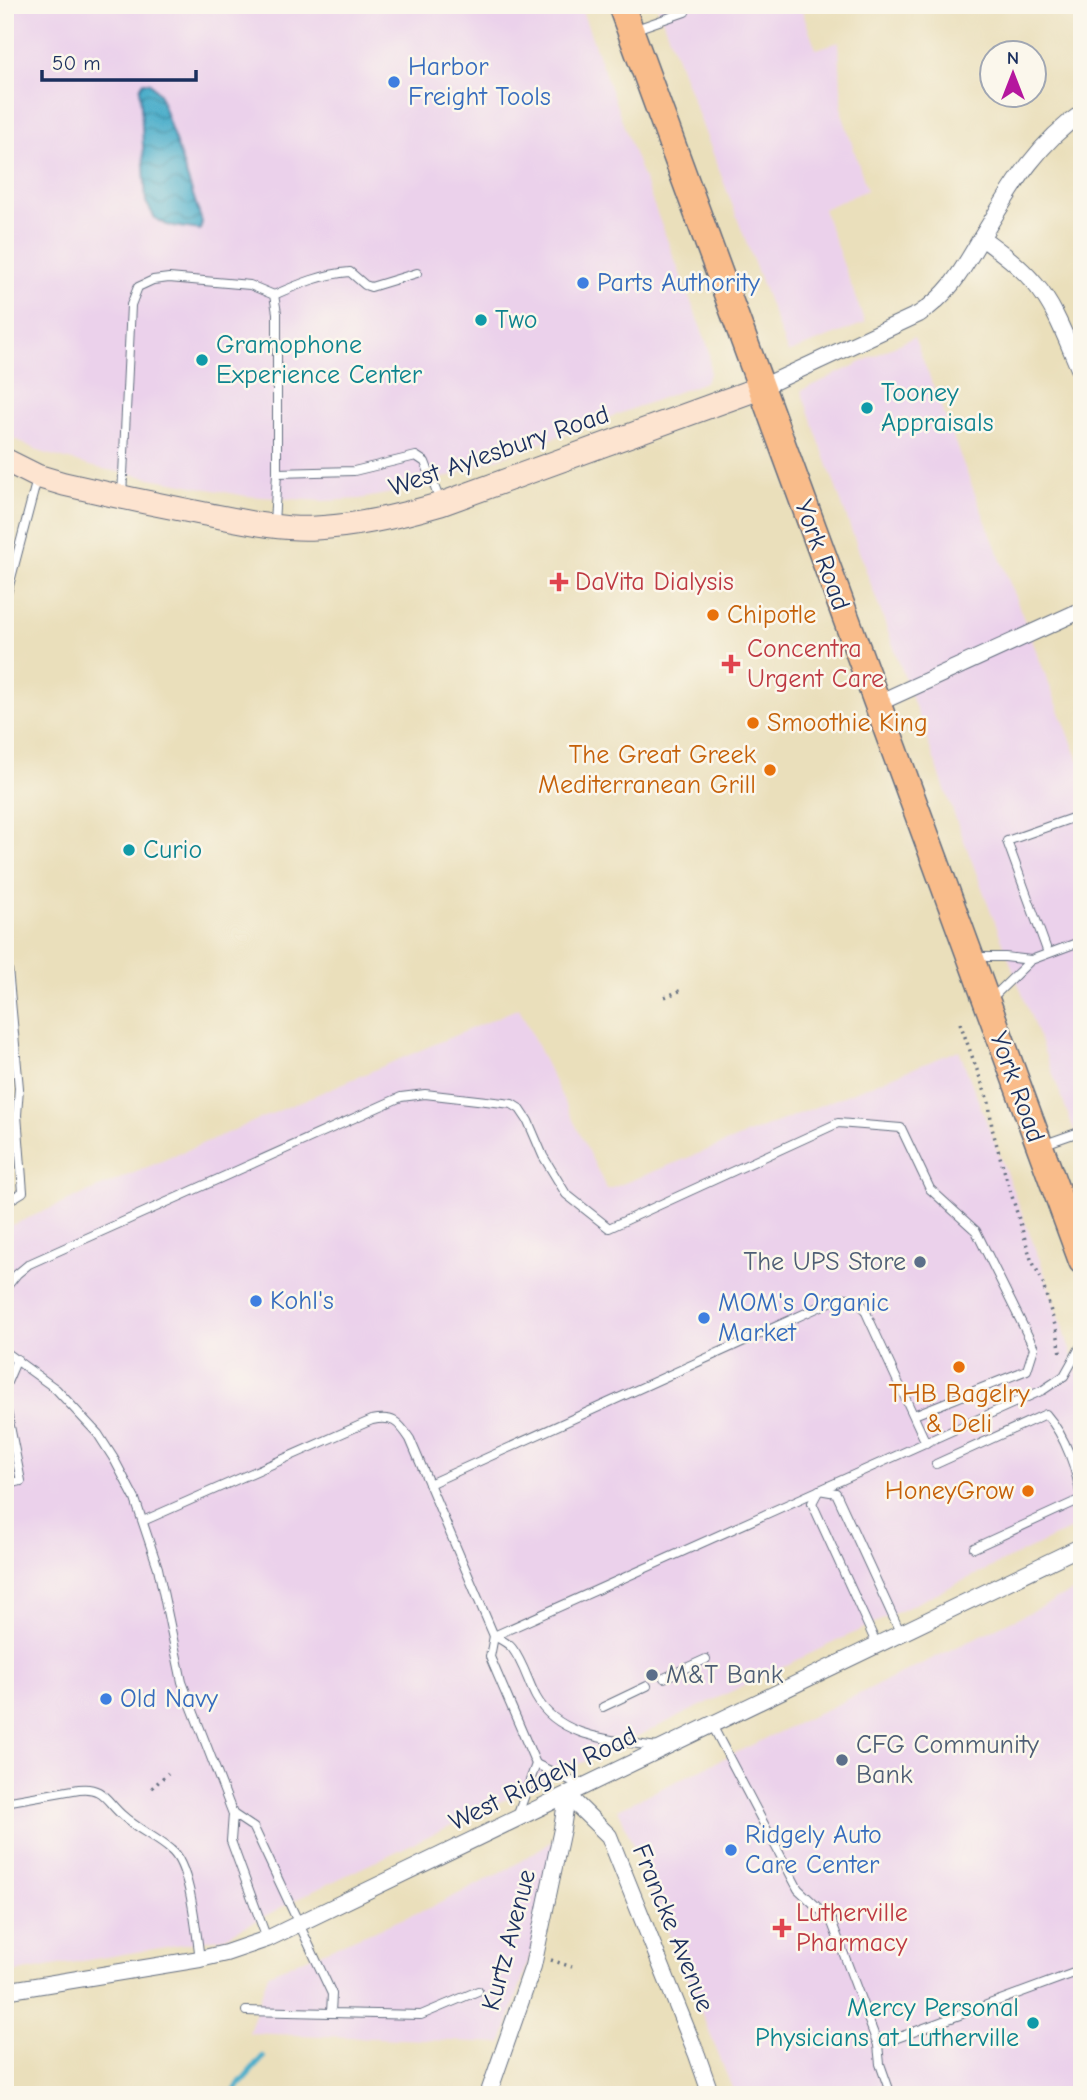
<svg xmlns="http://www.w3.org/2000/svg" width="1087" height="2100" font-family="'Comic Neue',sans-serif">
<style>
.built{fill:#ebd1eb}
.water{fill:url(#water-waves);stroke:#336e94;stroke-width:2}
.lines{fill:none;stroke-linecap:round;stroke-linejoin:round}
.stream{stroke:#4baeca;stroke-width:6}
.lane-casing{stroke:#636d7f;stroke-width:10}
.street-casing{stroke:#636d7f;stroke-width:18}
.secondary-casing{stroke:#636d7f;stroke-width:25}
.primary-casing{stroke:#636d7f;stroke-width:29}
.path{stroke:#636d7f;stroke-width:3.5;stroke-dasharray:2 5;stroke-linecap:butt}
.lane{stroke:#fff;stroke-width:8}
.street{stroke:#fff;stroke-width:16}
.secondary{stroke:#fde4d0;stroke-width:23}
.primary{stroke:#f9bc8a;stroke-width:26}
.shop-dot{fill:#3f7fe0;stroke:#fbf7ec;stroke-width:2.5}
.culture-dot{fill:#0f9aa8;stroke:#fbf7ec;stroke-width:2.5}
.health-dot{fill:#e0444e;stroke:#fbf7ec;stroke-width:2.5}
.food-dot{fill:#e8710a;stroke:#fbf7ec;stroke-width:2.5}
.service-dot{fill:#5c6f8a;stroke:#fbf7ec;stroke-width:2.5}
.labels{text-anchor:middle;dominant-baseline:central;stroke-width:5;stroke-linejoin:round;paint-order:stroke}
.shop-label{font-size:26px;fill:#366cbe;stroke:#fbf7ec;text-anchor:start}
.culture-label{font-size:26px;fill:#0d838f;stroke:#fbf7ec;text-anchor:start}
.street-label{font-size:26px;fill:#1b2f5e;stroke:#fbf7ec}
.health-label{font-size:26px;fill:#be3a42;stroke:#fbf7ec;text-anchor:start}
.food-label{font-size:26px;fill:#c56008;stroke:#fbf7ec;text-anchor:start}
.service-label{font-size:26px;fill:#4e5e75;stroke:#fbf7ec;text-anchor:start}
</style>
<defs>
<pattern id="water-waves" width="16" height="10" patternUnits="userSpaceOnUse" patternTransform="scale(1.75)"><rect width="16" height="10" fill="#4baeca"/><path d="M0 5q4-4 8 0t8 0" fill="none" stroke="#3e8ea7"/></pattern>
</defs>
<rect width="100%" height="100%" fill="#fbf7ec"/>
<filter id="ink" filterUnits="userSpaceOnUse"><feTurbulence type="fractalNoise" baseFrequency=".0143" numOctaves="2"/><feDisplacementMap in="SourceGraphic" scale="14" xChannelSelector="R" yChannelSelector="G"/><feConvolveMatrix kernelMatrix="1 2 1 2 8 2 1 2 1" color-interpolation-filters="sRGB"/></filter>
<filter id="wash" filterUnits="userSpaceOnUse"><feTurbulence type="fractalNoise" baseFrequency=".00686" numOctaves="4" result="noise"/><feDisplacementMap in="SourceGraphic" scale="28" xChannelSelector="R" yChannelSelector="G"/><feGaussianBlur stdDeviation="1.57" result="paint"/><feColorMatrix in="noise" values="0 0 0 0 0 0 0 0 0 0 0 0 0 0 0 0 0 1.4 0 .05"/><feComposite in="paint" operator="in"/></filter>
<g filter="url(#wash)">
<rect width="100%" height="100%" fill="#eadfbb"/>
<g class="built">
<polygon points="5,5 580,5 632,148 709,349 710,373 705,382 453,475 402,491 360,499 323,501 246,496 98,468 41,452 5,434"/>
<polygon points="657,5 800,5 816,49 839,42 842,113 867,190 823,209 865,323 788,353"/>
<polygon points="914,337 1079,761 1082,760 1082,1151 955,817 801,391"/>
<polygon points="519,1008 607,1190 959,1050 1042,1266 1082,1385 1082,1524 307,1894 225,1937 5,1974 5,1228"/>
<polygon points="1082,1587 1082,2095 735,2095 618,1809"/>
<polygon points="571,1829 502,2043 249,2033 268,1974 436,1905 508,1869"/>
</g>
<polygon class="water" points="144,82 149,82 159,93 202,222 200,230 167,225 155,218 146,202 140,88"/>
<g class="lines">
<polyline class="stream" points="233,2095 240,2083 263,2057"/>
</g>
</g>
<g filter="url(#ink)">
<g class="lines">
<defs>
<g id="lane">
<polyline points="633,30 685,12 682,5"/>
<path d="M274,295C299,284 323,274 350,272L365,285L371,287L417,273"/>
<polyline points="277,473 354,471 416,456 425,462 440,501"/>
<polyline points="122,496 131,305 138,287 153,280 169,278 250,285 274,295 277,313 277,473 274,523"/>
<polyline points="5,601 37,479"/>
<polyline points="1082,814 1078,816 1082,827"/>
<polyline points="5,936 19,1088 17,1115 23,1192 5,1203"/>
<polyline points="1048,953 1007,841 1078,816"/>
<polyline points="975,957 1005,957 1031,960"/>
<polyline points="991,999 1031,960 1082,941"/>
<polyline points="1042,1145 1082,1131"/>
<polyline points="5,1289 17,1274 29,1264 401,1097 425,1094 512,1104 520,1109 528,1121 543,1156 566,1194 609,1228 838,1123 901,1128 930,1189 976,1231 1034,1348 1027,1370 914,1415"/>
<polyline points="5,1352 56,1389 98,1434 114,1459 135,1499 158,1568 182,1682 233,1814 231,1841 267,1939"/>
<polyline points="5,1387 17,1359"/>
<polyline points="5,1401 21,1481 5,1484"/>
<path d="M936,1464L1046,1414C1066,1437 1077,1470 1081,1499L974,1548"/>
<path d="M429,1484L839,1298C849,1297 855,1298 863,1306L926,1443"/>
<path d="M143,1521L372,1420C393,1416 398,1421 410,1439L494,1636C500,1639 508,1643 512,1648C523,1662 528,1682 536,1697C559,1739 616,1740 658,1747"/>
<polyline points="494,1636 1043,1390 1064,1376 1082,1344"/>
<polyline points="494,1636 490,1657 536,1764 582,1786"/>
<polyline points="877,1645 812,1503 819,1490 836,1493 901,1634"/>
<polyline points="664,1678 706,1659"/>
<polyline points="603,1707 647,1686"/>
<polyline points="712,1725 798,1889 831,1920 878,2045 1082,1970"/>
<path d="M5,1802L79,1789C103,1786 106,1801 122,1815C137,1829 156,1837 171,1850C191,1866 196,1932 200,1959"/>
<polyline points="233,1814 254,1828 332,1994 331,2013 421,2015 478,1991"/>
<polyline points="517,1817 536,1764"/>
<polyline points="246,2011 331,2013"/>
<polyline points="878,2045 880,2064 891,2095"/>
</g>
<g id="street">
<path d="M982,238C1001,252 1019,265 1035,284C1057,309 1068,345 1082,375"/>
<path d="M760,388L919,314C952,292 963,268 983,235C1011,189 1036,144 1082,113"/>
<polyline points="876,704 1082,610"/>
<polyline points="567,1795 609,1836 697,2055 711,2095"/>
<polyline points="5,1991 200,1959 226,1953 267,1939 1082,1546"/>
<polyline points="488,2095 533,1966 562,1829 567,1795"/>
</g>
<path id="secondary" d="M5,460L37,476L64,484C111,495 158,505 205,514C242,521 279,530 316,528C359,526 400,516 441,504L760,388"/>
<polyline id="primary" points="621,5 1082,1261"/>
</defs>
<use href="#lane" class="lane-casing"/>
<use href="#street" class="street-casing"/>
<use href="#secondary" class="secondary-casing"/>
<use href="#primary" class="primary-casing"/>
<g class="path">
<polyline points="665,997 682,990"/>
<polyline points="960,1023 989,1103 992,1128 1001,1160 1031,1259 1041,1278 1057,1332 1061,1353"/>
<polyline points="152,1788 168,1773"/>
<polyline points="551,1960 572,1967"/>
</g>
<use href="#lane" class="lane"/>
<use href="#street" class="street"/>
<use href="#secondary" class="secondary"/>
<use href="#primary" class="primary"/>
</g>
</g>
<g class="shop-dot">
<circle cx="394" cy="82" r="7"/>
<circle cx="583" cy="283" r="7"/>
<circle cx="256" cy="1301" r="7"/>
<circle cx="704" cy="1318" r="7"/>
<circle cx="106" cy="1699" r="7"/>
<circle cx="731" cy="1850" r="7"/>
</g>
<g class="culture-dot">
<circle cx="481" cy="320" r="7"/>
<circle cx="202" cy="360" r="7"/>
<circle cx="867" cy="408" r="7"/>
<circle cx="129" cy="850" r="7"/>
<circle cx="1033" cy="2023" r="7"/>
</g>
<g class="health-dot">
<path d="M555.5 571.5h7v7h7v7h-7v7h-7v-7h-7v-7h7z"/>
<path d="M727.5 653.5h7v7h7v7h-7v7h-7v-7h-7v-7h7z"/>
<path d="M778.5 1917.5h7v7h7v7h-7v7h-7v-7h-7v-7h7z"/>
</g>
<g class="food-dot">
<circle cx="713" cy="615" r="7"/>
<circle cx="753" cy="723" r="7"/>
<circle cx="770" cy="770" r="7"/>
<circle cx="959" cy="1367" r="7"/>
<circle cx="1028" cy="1491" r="7"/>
</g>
<g class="service-dot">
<circle cx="920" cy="1262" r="7"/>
<circle cx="652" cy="1675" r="7"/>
<circle cx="842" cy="1760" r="7"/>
</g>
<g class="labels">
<g class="shop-label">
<text x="408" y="67">Harbor<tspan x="408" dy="30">Freight Tools</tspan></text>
<text x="597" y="283">Parts Authority</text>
<text x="270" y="1301">Kohl's</text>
<text x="718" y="1303">MOM's Organic<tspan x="718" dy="30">Market</tspan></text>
<text x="120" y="1699">Old Navy</text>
<text x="745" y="1835">Ridgely Auto<tspan x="745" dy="30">Care Center</tspan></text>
</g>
<g class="culture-label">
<text x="495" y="320">Two</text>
<text x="216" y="345">Gramophone<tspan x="216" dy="30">Experience Center</tspan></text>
<text x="881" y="393">Tooney<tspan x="881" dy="30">Appraisals</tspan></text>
<text x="143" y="850">Curio</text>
<text x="1019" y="2008" text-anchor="end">Mercy Personal<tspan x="1019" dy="30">Physicians at Lutherville</tspan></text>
</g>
<g class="street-label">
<text transform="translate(499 451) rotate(-19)">West Aylesbury Road</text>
<text transform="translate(822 555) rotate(70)">York Road</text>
<text transform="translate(1017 1087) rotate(70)">York Road</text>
<text transform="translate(543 1779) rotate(-26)">West Ridgely Road</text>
<text transform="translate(673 1928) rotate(68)">Francke Avenue</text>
<text transform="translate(509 1940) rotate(-75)">Kurtz Avenue</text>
</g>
<g class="health-label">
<text x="575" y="582">DaVita Dialysis</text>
<text x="747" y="649">Concentra<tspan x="747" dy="30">Urgent Care</tspan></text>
<text x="796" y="1913">Lutherville<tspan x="796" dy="30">Pharmacy</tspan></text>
</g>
<g class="food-label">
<text x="727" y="615">Chipotle</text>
<text x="767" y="723">Smoothie King</text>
<text x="756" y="755" text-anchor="end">The Great Greek<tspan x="756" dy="30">Mediterranean Grill</tspan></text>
<text x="959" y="1394" text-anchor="middle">THB Bagelry<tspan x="959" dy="30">&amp; Deli</tspan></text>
<text x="1014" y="1491" text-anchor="end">HoneyGrow</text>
</g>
<g class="service-label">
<text x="906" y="1262" text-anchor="end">The UPS Store</text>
<text x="666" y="1675">M&amp;T Bank</text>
<text x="856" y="1745">CFG Community<tspan x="856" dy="30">Bank</tspan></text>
</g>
</g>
<rect width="1087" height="2100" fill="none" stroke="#fbf7ec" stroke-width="28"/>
<g transform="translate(1013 74)"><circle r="33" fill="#fbf7ec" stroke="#a1a7b3" stroke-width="2"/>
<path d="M0-5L12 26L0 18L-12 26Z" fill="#b5179e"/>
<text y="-10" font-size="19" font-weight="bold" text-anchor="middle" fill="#1b2f5e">N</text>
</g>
<path d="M42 70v10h154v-10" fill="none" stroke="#1b2f5e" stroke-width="3.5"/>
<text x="52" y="70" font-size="21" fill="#1b2f5e" stroke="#fbf7ec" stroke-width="5" paint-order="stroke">50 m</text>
</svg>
